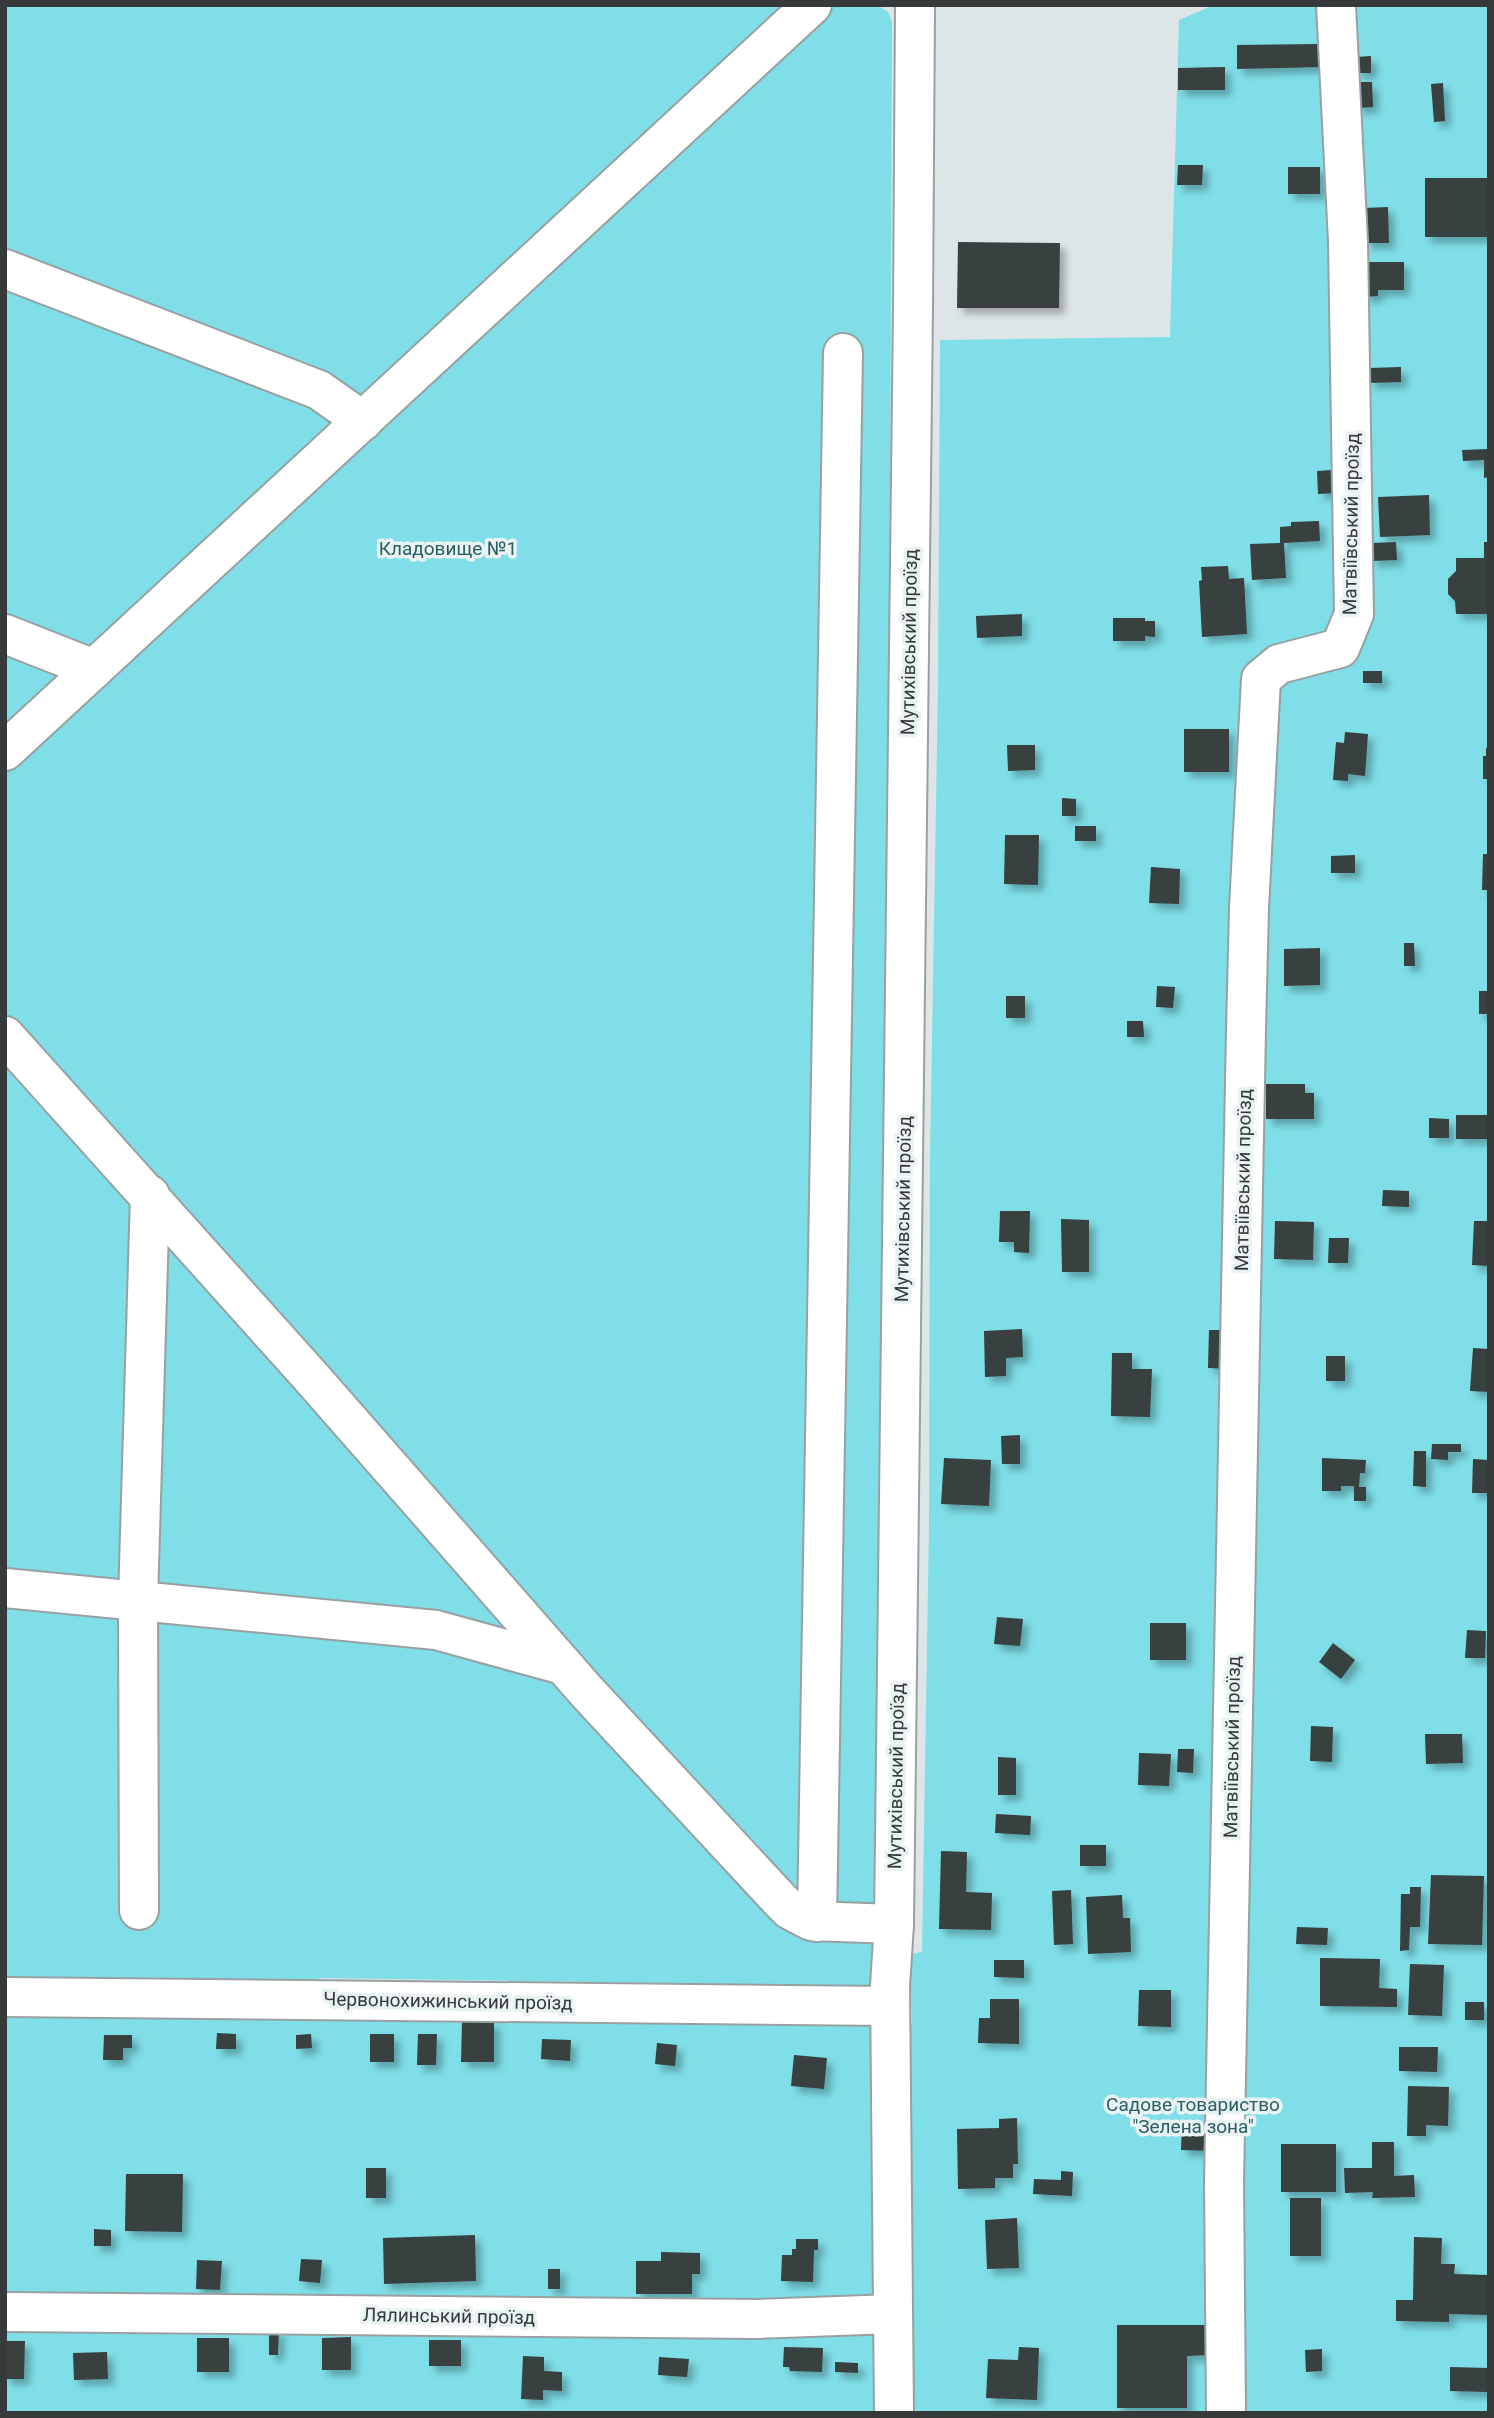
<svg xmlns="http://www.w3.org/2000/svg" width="1494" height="2418" font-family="Roboto,sans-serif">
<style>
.green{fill:#7fdee7}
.building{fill:#383f3f;filter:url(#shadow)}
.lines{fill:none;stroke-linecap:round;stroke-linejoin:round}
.minor-casing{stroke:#98a0a1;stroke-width:42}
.minor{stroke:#fff;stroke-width:38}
.labels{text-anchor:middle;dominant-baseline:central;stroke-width:7;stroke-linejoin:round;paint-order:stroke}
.street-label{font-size:19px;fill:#373a3b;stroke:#eaf3f3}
.park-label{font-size:19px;fill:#2a5e63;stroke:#eaf3f3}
</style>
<defs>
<filter id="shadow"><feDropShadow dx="6" dy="6" stdDeviation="3.5" flood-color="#0004"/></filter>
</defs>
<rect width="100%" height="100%" fill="#dde5e6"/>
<g class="green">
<path d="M5,5H877L888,12L892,22C890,677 885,1331 874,1986L321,1978L309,1982L5,1979Z"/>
<polygon points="1214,5 1489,5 1489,2413 5,2413 5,2014 912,2023 910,1954 922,1952 929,1528 930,1159 938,688 940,340 1170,337 1179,20"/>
</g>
<g class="building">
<polygon points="1321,44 1321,67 1237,69 1237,45"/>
<polygon points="1371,56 1371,73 1356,73 1356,57"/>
<polygon points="1225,67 1225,90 1178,90 1178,68"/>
<polygon points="1355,82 1372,82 1373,107 1356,108"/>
<polygon points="1443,83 1445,121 1434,122 1431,84"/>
<polygon points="1178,165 1203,165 1202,185 1177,185"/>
<rect x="1288" y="167" width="32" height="27"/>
<rect x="1425" y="178" width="62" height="59"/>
<polygon points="1388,207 1389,243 1365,243 1364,208"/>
<polygon points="958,242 1060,243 1059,308 957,308"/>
<polygon points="1362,262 1404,262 1404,290 1378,290 1378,296 1363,297"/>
<polygon points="1401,367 1401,382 1369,383 1369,368"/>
<polygon points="1489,449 1489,477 1484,478 1484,460 1463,461 1462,450"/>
<polygon points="1332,470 1334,493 1318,494 1317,471"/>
<polygon points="1429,495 1430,535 1380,537 1378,497"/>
<polygon points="1319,521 1320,541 1284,543 1286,578 1252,580 1250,544 1280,543 1280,527 1291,526 1291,522"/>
<polygon points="1396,542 1397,560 1371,561 1370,543"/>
<polygon points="1484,542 1489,542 1489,614 1456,614 1455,601 1448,594 1448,579 1456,571 1456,558 1484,558"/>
<polygon points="1228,566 1229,579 1244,578 1247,634 1202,637 1199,581 1202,580 1201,567"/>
<polygon points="1022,614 1022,636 977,638 976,616"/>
<polygon points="1113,618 1145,618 1145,621 1155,621 1155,637 1145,636 1145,641 1113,641"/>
<rect x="1363" y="671" width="19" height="12"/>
<rect x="1184" y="729" width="45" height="43"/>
<polygon points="1345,732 1368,734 1365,776 1348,774 1348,781 1333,780 1336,742 1344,743"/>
<polygon points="1007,745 1035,745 1035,770 1008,771"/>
<polygon points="1486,748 1489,748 1489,779 1483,779 1483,756 1486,756"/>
<polygon points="1062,798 1076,799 1076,816 1062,816"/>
<rect x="1075" y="826" width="21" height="15"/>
<polygon points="1005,835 1039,835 1038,885 1004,884"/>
<polygon points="1483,854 1489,854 1489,890 1482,890"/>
<polygon points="1355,855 1355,873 1331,873 1331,856"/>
<polygon points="1151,867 1180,869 1179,904 1149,903"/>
<polygon points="1404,943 1414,943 1415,966 1404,966"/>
<polygon points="1320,948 1320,985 1284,986 1284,949"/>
<polygon points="1157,986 1175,987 1173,1008 1156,1007"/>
<rect x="1479" y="991" width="10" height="23"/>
<rect x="1006" y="996" width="19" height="22"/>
<polygon points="1127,1021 1143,1021 1144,1037 1127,1037"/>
<polygon points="1266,1084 1305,1084 1305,1093 1314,1093 1314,1119 1266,1119"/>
<rect x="1456" y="1115" width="33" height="24"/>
<polygon points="1429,1118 1449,1119 1449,1138 1429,1138"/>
<polygon points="1383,1190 1409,1191 1409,1207 1382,1206"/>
<polygon points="1000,1211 1030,1211 1029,1253 1014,1252 1014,1242 999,1242"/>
<polygon points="1061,1219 1089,1220 1089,1272 1062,1272"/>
<polygon points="1275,1221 1314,1222 1313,1260 1274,1259"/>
<polygon points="1474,1221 1489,1221 1489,1266 1472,1265"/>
<polygon points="1329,1238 1349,1238 1348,1263 1328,1263"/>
<polygon points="1022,1329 1023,1357 1006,1358 1006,1376 985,1377 984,1331"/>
<polygon points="1209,1330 1232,1330 1232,1369 1208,1368"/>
<polygon points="1473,1348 1489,1349 1489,1392 1470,1391"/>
<polygon points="1112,1353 1132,1353 1132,1369 1152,1369 1150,1417 1111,1416"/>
<rect x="1326" y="1356" width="19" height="25"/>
<polygon points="1020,1435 1020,1464 1002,1464 1001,1436"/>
<polygon points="1432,1444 1461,1444 1461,1452 1448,1452 1448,1460 1431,1459"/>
<polygon points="1414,1451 1426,1451 1426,1487 1413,1486"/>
<polygon points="944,1458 991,1460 989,1506 941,1504"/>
<polygon points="1322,1458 1366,1460 1365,1473 1360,1473 1359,1487 1366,1487 1366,1501 1354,1501 1354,1486 1341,1486 1341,1491 1322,1491"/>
<polygon points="1473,1459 1489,1460 1489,1493 1472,1493"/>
<polygon points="997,1617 1023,1619 1020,1646 994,1644"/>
<rect x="1150" y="1623" width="36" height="37"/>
<polygon points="1467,1630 1486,1631 1485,1658 1465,1658"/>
<polygon points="1333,1643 1355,1660 1341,1679 1319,1662"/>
<polygon points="1311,1726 1333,1727 1332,1762 1310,1761"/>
<polygon points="1425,1734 1462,1734 1463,1763 1426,1764"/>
<polygon points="1178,1749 1194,1749 1193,1773 1177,1772"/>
<polygon points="1139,1753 1171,1754 1169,1786 1138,1785"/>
<polygon points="998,1757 1016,1758 1016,1795 998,1795"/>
<polygon points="996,1814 1031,1816 1030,1835 995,1833"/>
<rect x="1080" y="1845" width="26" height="21"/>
<polygon points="941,1851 967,1852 966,1892 992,1893 991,1930 939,1929"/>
<polygon points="1431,1875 1484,1876 1482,1945 1428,1944"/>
<polygon points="1410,1887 1421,1887 1420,1927 1410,1927 1409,1950 1400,1951 1401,1894 1410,1894"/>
<polygon points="1071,1890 1073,1944 1054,1945 1052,1891"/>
<polygon points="1122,1895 1123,1918 1130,1918 1131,1952 1088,1954 1086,1897"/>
<polygon points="1297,1927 1328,1928 1327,1945 1296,1944"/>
<polygon points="1320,1958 1380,1959 1379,1988 1397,1989 1397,2007 1320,2006"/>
<polygon points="994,1960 1024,1960 1024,1978 994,1977"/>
<polygon points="1410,1964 1444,1965 1442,2016 1408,2015"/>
<polygon points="1139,1990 1171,1990 1171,2027 1138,2026"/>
<polygon points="990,1999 1019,1999 1019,2044 978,2043 979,2018 990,2018"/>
<rect x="1465" y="2002" width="19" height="18"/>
<polygon points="462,2022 494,2022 494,2062 461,2062"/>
<polygon points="217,2033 236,2034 236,2049 216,2049"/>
<polygon points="311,2034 312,2048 296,2049 296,2035"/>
<rect x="370" y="2034" width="24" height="28"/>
<polygon points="418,2034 437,2034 436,2065 417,2065"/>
<polygon points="104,2035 132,2035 132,2048 123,2048 123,2060 103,2060"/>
<polygon points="542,2039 571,2040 570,2061 541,2059"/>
<polygon points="657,2043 677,2045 675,2066 655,2064"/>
<polygon points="1399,2047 1438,2047 1437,2072 1399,2071"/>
<polygon points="794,2055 827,2058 824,2089 791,2086"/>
<polygon points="1408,2086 1449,2087 1448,2126 1426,2125 1426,2136 1407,2136"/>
<polygon points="1017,2118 1018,2164 1013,2164 1013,2178 995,2178 995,2188 958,2189 957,2129 999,2128 999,2119"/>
<polygon points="1182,2123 1214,2124 1213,2151 1181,2150"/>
<polygon points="1372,2142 1394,2142 1394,2176 1414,2175 1415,2197 1372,2198 1373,2192 1345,2193 1344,2168 1372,2168"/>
<rect x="1281" y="2144" width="55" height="48"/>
<rect x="366" y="2168" width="20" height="30"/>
<polygon points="1061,2171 1073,2172 1072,2196 1033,2194 1034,2179 1061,2180"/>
<polygon points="126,2174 183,2174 182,2232 125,2231"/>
<rect x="1290" y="2198" width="31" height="58"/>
<polygon points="1017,2218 1019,2268 987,2269 985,2220"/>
<polygon points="94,2229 111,2230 111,2246 94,2246"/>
<polygon points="475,2235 476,2281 384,2284 383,2238"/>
<polygon points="1414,2237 1442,2238 1441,2264 1455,2264 1454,2274 1489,2275 1489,2315 1449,2314 1449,2322 1396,2321 1396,2300 1413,2300"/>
<polygon points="796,2239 818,2239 818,2250 814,2250 813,2282 781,2281 782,2255 792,2255 792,2249 796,2249"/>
<polygon points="661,2252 700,2253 700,2274 692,2274 692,2294 636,2294 636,2261 661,2261"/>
<polygon points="301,2259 322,2260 320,2283 299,2281"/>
<polygon points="197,2260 222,2261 220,2290 196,2289"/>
<rect x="548" y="2269" width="12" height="20"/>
<polygon points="1117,2325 1206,2325 1207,2355 1187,2356 1187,2408 1117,2408"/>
<polygon points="269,2330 279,2330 278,2355 269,2355"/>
<polygon points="351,2337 351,2370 322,2370 322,2338"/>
<rect x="197" y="2338" width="32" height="34"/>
<rect x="429" y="2340" width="32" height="26"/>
<polygon points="5,2341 25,2341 24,2379 5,2379"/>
<polygon points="784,2347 823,2348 822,2372 790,2371 789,2367 783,2367"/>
<polygon points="1019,2347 1039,2348 1037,2400 986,2398 988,2359 1018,2360"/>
<polygon points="1322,2349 1322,2371 1306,2372 1305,2350"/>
<polygon points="107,2352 108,2379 74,2380 73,2353"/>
<polygon points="523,2356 544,2357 544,2371 562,2372 562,2391 543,2390 543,2400 521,2399"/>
<polygon points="659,2357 689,2359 687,2377 658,2375"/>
<polygon points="835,2362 858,2363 858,2373 835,2372"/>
<polygon points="1450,2367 1488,2368 1487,2392 1450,2391"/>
</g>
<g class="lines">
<defs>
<g id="minor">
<polyline points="5,269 319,390 363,421"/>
<polyline points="5,634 94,669"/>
<polyline points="5,751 812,5"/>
<polyline points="5,1036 311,1377 587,1692 780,1900 790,1910 811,1921 894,1924"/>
<polyline points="5,1588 436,1630 563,1665"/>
<polyline points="139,1910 138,1601 150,1195"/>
<polyline points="817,1922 843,353"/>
<polyline points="5,1997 890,2006"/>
<polyline points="5,2312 758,2319 893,2314"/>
<polyline points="894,2413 890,1986 894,1924 913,308 915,5"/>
<polyline points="1226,2413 1224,2181 1246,1030 1249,908 1261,679 1279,664 1340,648 1354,614 1348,241 1336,5"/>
</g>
</defs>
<use href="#minor" class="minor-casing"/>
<use href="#minor" class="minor"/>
</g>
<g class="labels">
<g class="street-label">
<text transform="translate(1351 524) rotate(-89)">Матвіївський проїзд</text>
<text transform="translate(909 642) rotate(-89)">Мутихівський проїзд</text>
<text transform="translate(1243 1180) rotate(-89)">Матвіївський проїзд</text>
<text transform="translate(903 1209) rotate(-89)">Мутихівський проїзд</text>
<text transform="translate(1232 1747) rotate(-89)">Матвіївський проїзд</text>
<text transform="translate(896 1776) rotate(-89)">Мутихівський проїзд</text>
<text transform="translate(448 2001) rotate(1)">Червонохижинський проїзд</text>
<text transform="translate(449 2316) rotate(1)">Лялинський проїзд</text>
</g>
<g class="park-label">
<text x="448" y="548">Кладовище №1</text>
<text x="1193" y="2104">Садове товариство<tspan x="1193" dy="22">"Зелена зона"</tspan></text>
</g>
</g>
<rect width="1494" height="2418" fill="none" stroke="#373a3b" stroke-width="14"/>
</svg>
